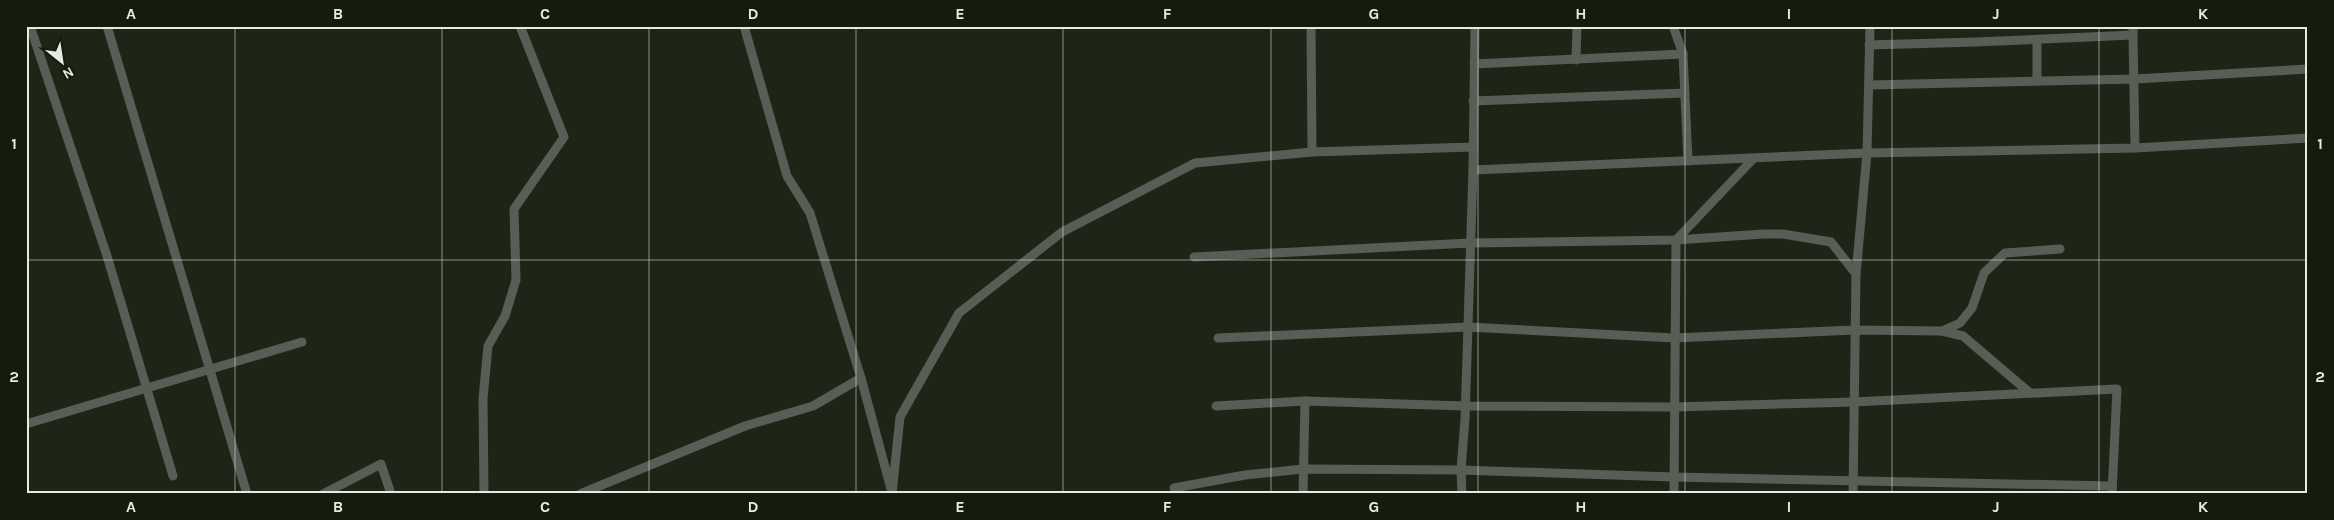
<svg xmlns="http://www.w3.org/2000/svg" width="2334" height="520" font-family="Karla,sans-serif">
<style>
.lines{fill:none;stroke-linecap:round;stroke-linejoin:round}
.street{stroke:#595d56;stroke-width:9}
.grid{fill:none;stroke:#e6ebe2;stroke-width:1;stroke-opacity:0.55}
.neatline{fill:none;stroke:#e6ebe2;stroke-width:2}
.grid-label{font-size:16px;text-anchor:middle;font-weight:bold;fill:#e6ebe2}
</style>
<rect width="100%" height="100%" fill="#1e2517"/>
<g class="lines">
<g class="street">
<polyline points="30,26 107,256 173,476"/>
<polyline points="107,26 247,494"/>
<polyline points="744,26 787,176 810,213 861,378 891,489"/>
<polyline points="1673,26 1683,54"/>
<polyline points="2133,35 2135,148"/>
<polyline points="1869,45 1975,42 2133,35 2133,26"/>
<polyline points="1576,60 1577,26"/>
<polyline points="1474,64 1683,54 1688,161"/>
<polyline points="2037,81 2037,40"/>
<polyline points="1869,85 2135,79 2308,69"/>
<polyline points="1473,101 1685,93"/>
<polyline points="1312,152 1473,147"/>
<polyline points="1473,170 1867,153 2135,148 2308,138"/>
<polyline points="1194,257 1470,243 1676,240 1763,234 1783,234 1831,242 1856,274"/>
<polyline points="1942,331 1960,323 1972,308 1984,273 2005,253 2060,249"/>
<polyline points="1218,338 1468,327 1674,338 1854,330 1942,331 1963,336 2030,393"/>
<polyline points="1216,406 1305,401 1465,406 1674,407 1854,402 2117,389 2112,494"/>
<polyline points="26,424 302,342"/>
<polyline points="1174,488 1245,475 1303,469 1461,470 1673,477 2112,486"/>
<polyline points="323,494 381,464 391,494"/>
<polyline points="484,494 483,399 488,346 505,316 516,280 514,209 564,137 520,26"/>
<polyline points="580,494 745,426 813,406 861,378"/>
<polyline points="892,494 900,417 959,313 1062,232 1195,163 1312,152 1311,26"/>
<polyline points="1303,494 1305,401"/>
<polyline points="1462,494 1461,470 1465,419 1473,170 1475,26"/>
<polyline points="1674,494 1676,240 1753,159"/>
<polyline points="1853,494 1856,274 1867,153 1870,26"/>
</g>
</g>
<path class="grid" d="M235,26V494M442,26V494M649,26V494M856,26V494M1063,26V494M1271,26V494M1478,26V494M1685,26V494M1892,26V494M2099,26V494M26,260H2308"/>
<rect width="2334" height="520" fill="none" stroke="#151c0e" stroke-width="55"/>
<g transform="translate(62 62) rotate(150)" stroke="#151c0e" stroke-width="4" paint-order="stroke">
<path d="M0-4L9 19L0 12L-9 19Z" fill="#e6ebe2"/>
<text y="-8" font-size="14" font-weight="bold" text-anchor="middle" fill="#e6ebe2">N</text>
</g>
<rect x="28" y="28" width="2278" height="464" class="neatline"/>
<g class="grid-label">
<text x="131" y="19">A</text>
<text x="338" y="19">B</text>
<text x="545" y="19">C</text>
<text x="753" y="19">D</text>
<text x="960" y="19">E</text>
<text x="1167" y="19">F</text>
<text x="1374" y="19">G</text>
<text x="1581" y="19">H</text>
<text x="1789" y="19">I</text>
<text x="1996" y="19">J</text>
<text x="2203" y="19">K</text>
<text x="14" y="149">1</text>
<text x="2320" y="149">1</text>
<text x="14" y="382">2</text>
<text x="2320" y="382">2</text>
<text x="131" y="512">A</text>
<text x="338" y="512">B</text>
<text x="545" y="512">C</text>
<text x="753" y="512">D</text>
<text x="960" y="512">E</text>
<text x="1167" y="512">F</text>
<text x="1374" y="512">G</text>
<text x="1581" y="512">H</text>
<text x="1789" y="512">I</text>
<text x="1996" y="512">J</text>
<text x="2203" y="512">K</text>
</g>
</svg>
